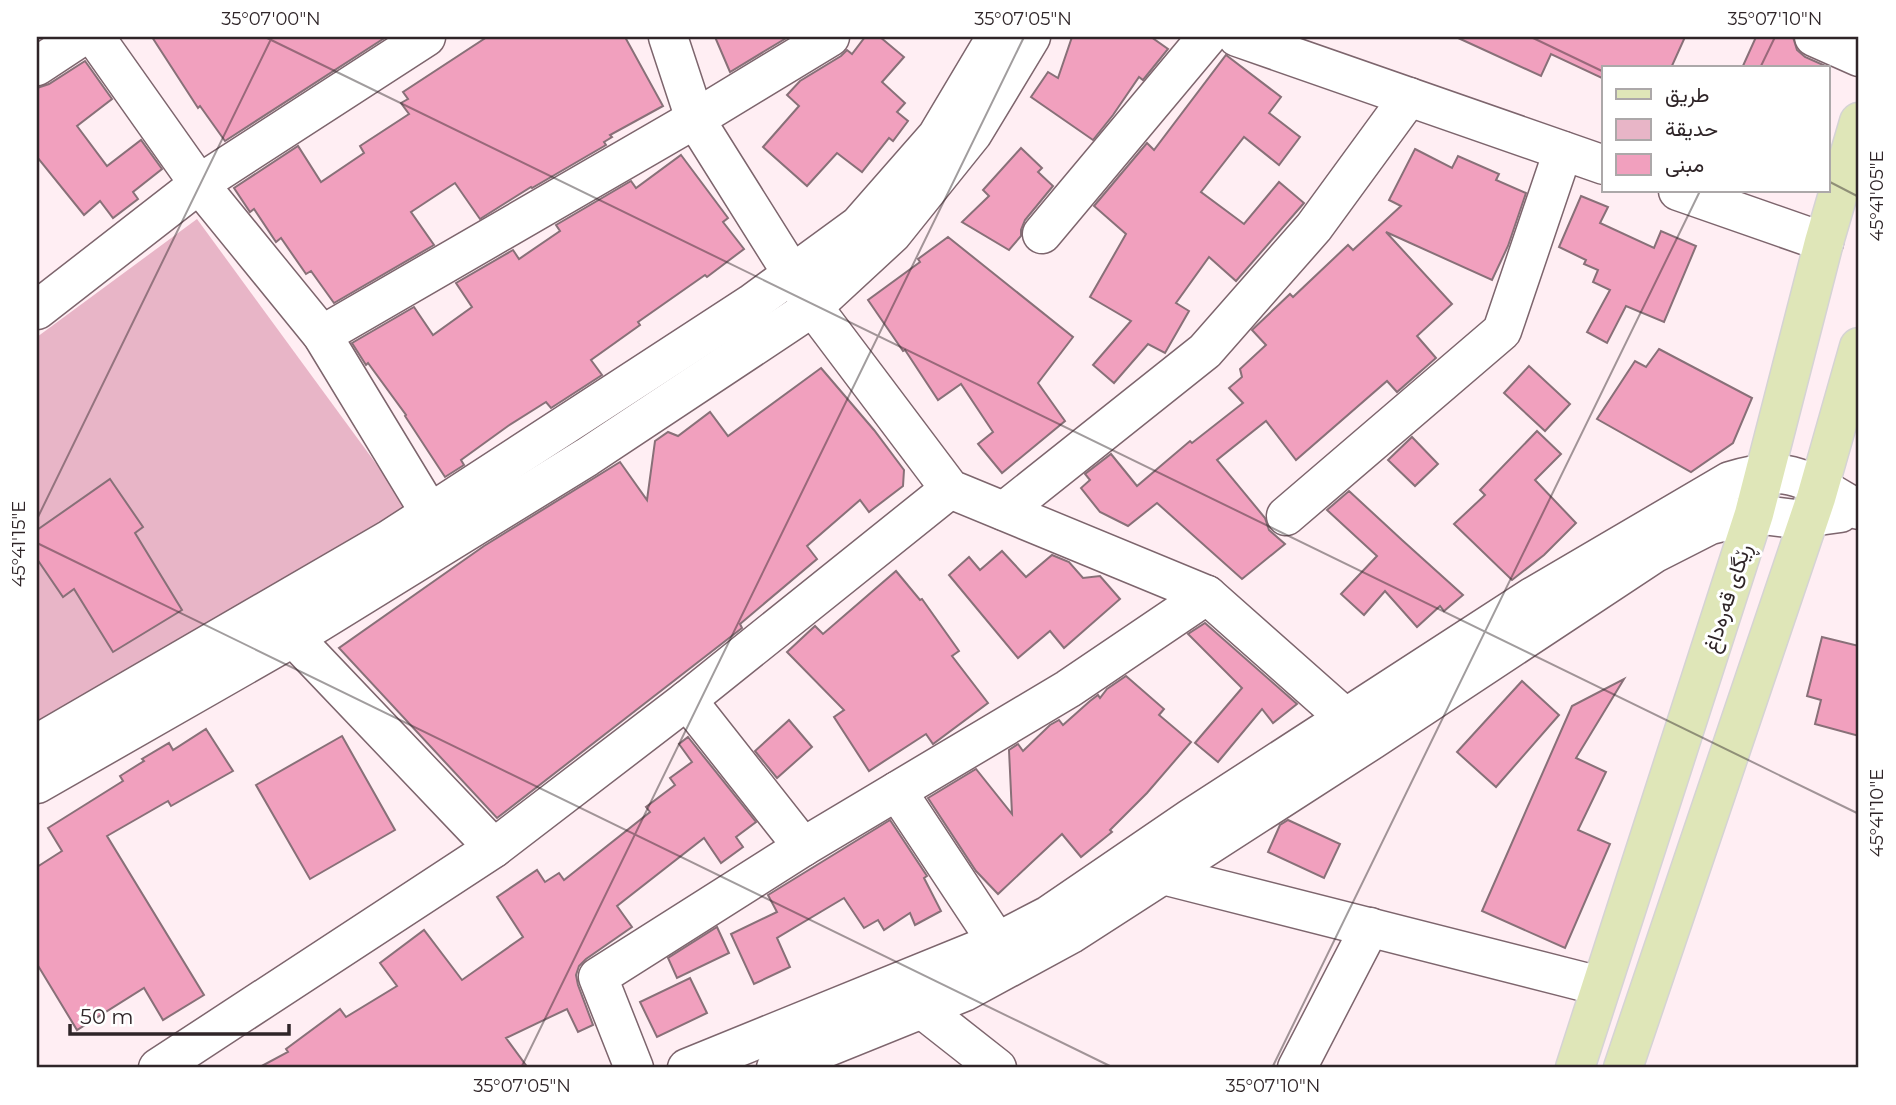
<svg xmlns="http://www.w3.org/2000/svg" width="1896" height="1105" font-family="Montserrat,Vazirmatn,sans-serif">
<style>
.green{fill:#e8b5c7}
.building{fill:#f1a0be;stroke:#887078;stroke-width:2}
.lines{fill:none;stroke-linecap:round;stroke-linejoin:round}
.minor-casing{stroke:#7d656d;stroke-width:41}
.major-casing{stroke:#d5d3d4;stroke-width:41}
.minor{stroke:#fff;stroke-width:38}
.major{stroke:#dfe6b8;stroke-width:38}
.ticks{fill:none;stroke:#2f2528;stroke-width:2;stroke-opacity:0.45}
.labels{text-anchor:middle;dominant-baseline:central;stroke-width:6;stroke-linejoin:round;paint-order:stroke}
.street-label{font-size:21px;fill:#2f2528;stroke:#fff}
.neatline{fill:none;stroke:#2f2528;stroke-width:2.5}
.ticks-label{font-size:18px;text-anchor:middle;fill:#2f2528}
</style>
<rect width="100%" height="100%" fill="#ffeef3"/>
<polygon class="green" points="197,219 407,506 37,728 37,337"/>
<g class="building">
<polygon points="152,37 386,37 225,141 200,106 198,108"/>
<polygon points="487,37 625,37 663,106 610,135 612,137 604,142 606,145 532,188 531,187 480,219 455,183 411,212 434,245 334,303 311,271 306,274 281,238 276,242 254,209 250,212 234,188 298,146 321,182 364,153 360,146 409,114 401,103 408,99 403,92"/>
<polygon points="715,37 788,37 730,72"/>
<polygon points="865,37 880,37 904,57 882,82 905,103 897,112 908,121 893,141 889,138 862,172 837,153 807,186 763,147 799,106 787,95 800,81 841,56 847,50 852,54"/>
<polygon points="1072,37 1151,37 1168,49 1143,80 1139,77 1113,115 1093,140 1031,97 1048,72 1058,78"/>
<polygon points="1456,37 1685,37 1671,68 1604,68 1604,79 1551,54 1541,76"/>
<polygon points="1756,37 1793,37 1797,50 1805,57 1830,68 1742,68"/>
<polygon points="1226,55 1281,97 1269,113 1300,137 1279,165 1244,137 1201,192 1244,224 1279,182 1304,203 1236,281 1209,257 1176,303 1189,311 1165,353 1148,344 1114,383 1093,365 1131,321 1090,297 1126,234 1094,206 1147,143 1154,150"/>
<polygon points="85,61 112,99 77,126 107,166 141,140 162,169 133,192 138,199 113,218 100,201 84,215 37,157 37,88 49,84"/>
<polygon points="1021,148 1042,168 1038,172 1053,186 1025,220 1021,230 1021,236 1009,250 962,222 989,196 983,190"/>
<polygon points="1415,149 1452,168 1458,156 1499,174 1496,180 1526,193 1508,246 1492,280 1386,232 1452,304 1417,336 1436,358 1397,392 1387,381 1296,460 1266,421 1217,460 1265,518 1269,530 1285,544 1242,579 1157,503 1128,526 1100,512 1081,488 1090,480 1085,474 1111,454 1137,486 1190,441 1192,443 1243,403 1229,388 1242,377 1240,369 1266,345 1252,330 1290,294 1293,297 1348,245 1353,250 1401,206 1389,200"/>
<polygon points="681,155 728,218 723,222 744,249 707,277 705,275 638,322 640,325 591,360 602,375 551,408 546,402 508,426 461,460 464,465 445,477 405,416 406,415 368,363 366,365 352,343 414,307 433,335 472,307 456,283 513,250 519,259 560,231 556,225 631,181 636,188"/>
<polygon points="1581,196 1608,207 1600,223 1654,248 1661,231 1696,246 1664,322 1626,306 1607,343 1587,332 1610,290 1593,282 1598,270 1584,264 1586,260 1559,247"/>
<polygon points="948,237 1073,337 1038,383 1065,421 1002,473 978,444 993,432 961,384 938,400 905,350 903,351 868,300 920,262 918,259"/>
<polygon points="1659,349 1752,398 1733,443 1691,472 1597,419 1635,361 1646,367"/>
<polygon points="1529,366 1570,404 1545,431 1504,393"/>
<polygon points="821,368 874,430 904,470 903,486 869,512 860,500 807,546 817,559 740,624 742,628 497,818 339,648 484,546 620,462 647,500 655,441 668,432 678,436 710,412 728,436"/>
<polygon points="1537,431 1561,454 1535,480 1576,523 1544,555 1512,580 1454,524 1485,495 1480,490"/>
<polygon points="1412,437 1438,464 1415,486 1388,460"/>
<polygon points="110,479 143,527 135,533 182,610 113,652 74,589 63,597 37,559 37,530"/>
<polygon points="1349,491 1402,540 1463,595 1444,611 1440,606 1417,627 1385,591 1364,615 1341,594 1377,556 1327,510"/>
<polygon points="1002,551 1026,577 1052,555 1069,562 1083,578 1100,576 1120,599 1064,648 1050,631 1018,658 949,575 969,557 980,570"/>
<polygon points="896,571 920,600 922,599 959,651 952,656 988,703 933,744 926,734 869,771 834,717 844,710 787,652 815,626 823,634"/>
<polygon points="1205,623 1297,704 1273,723 1262,709 1218,762 1195,743 1242,688 1188,634"/>
<polygon points="1822,637 1859,646 1859,736 1815,724 1821,700 1807,696"/>
<polygon points="1126,676 1164,709 1159,715 1191,742 1147,793 1110,830 1112,832 1081,857 1062,834 998,894 976,871 928,798 976,769 1012,814 1009,750 1018,744 1023,751 1050,725 1059,720 1063,725 1090,701 1098,695 1100,698 1107,689"/>
<polygon points="1624,679 1576,758 1606,772 1578,830 1610,844 1565,948 1482,911 1572,706"/>
<polygon points="1522,681 1559,715 1496,787 1457,752"/>
<polygon points="789,720 812,747 777,778 755,751"/>
<polygon points="206,729 233,771 171,806 168,801 107,836 204,995 163,1020 144,988 77,1030 37,964 37,867 62,851 48,828 123,781 120,776 144,761 142,759 169,743 173,750"/>
<polygon points="342,736 395,830 310,879 256,785"/>
<polygon points="688,737 756,822 736,837 743,847 721,863 704,838 617,906 632,927 586,959 579,966 576,975 578,985 593,1025 578,1032 567,1009 506,1038 528,1068 258,1068 288,1052 286,1049 340,1009 346,1017 397,986 380,963 424,930 462,980 523,937 497,897 537,870 545,882 559,873 564,880 650,812 646,807 675,785 670,778 692,762 679,744"/>
<polygon points="890,820 927,876 924,878 941,911 915,925 910,913 884,930 878,920 864,928 844,898 777,938 790,967 754,984 731,934 777,912 768,895"/>
<polygon points="1288,820 1340,844 1324,878 1268,852 1280,825"/>
<polygon points="717,927 729,953 677,978 668,958"/>
<polygon points="690,978 707,1013 657,1037 640,1002"/>
</g>
<g class="lines">
<defs>
<g id="minor">
<polyline points="95,37 199,184 322,335 430,513"/>
<polyline points="668,37 695,119 813,307 950,489 1207,595 1365,735"/>
<polyline points="1237,37 1604,165"/>
<polyline points="1814,37 1859,57"/>
<polyline points="37,66 81,37"/>
<polyline points="1678,191 1824,242"/>
<polyline points="1042,234 1207,37"/>
<polyline points="37,310 199,184 426,37"/>
<polyline points="322,335 695,119 830,37"/>
<polyline points="1004,511 1205,351 1314,227 1409,97"/>
<polyline points="1286,516 1502,331 1563,151"/>
<polyline points="294,638 494,848"/>
<polyline points="687,700 803,847"/>
<polyline points="37,744 390,539 751,304 859,225 937,136 996,37"/>
<polyline points="37,784 308,629 587,457 813,307 892,234 973,133 1031,37"/>
<polyline points="897,791 997,942"/>
<polyline points="1163,875 1600,986"/>
<polyline points="922,1009 997,1068"/>
<polyline points="158,1068 494,848 687,700 950,489"/>
<polyline points="634,1068 598,977 803,847 1068,689 1207,595"/>
<path d="M687,1068L997,942L1049,915L1191,818L1532,597L1730,481C1789,462 1810,482 1859,510"/>
<polyline points="776,1068 964,992 1071,934 1372,740 1655,553 1710,525 1754,514 1796,519 1840,513"/>
<polyline points="1297,1068 1370,927"/>
</g>
<g id="major">
<polyline points="1575,1068 1754,514 1824,242 1859,122"/>
<polyline points="1623,1068 1816,498 1859,347"/>
</g>
</defs>
<use href="#minor" class="minor-casing"/>
<use href="#major" class="major-casing"/>
<use href="#minor" class="minor"/>
<use href="#major" class="major"/>
</g>
<path class="ticks" d="M265,37L1859,814M1531,37L1604,72M1760,68L1775,37M1828,181L1859,197M37,519L272,37M37,543L1114,1068M521,1068L1024,37M1272,1068L1700,191"/>
<g class="labels">
<g class="street-label">
<text transform="translate(1727 598) rotate(-72)">ڕێگای قەرەداغ</text>
</g>
</g>
<rect width="1896" height="1105" fill="none" stroke="#ffffff" stroke-width="77"/>
<rect x="1602" y="66" width="228" height="126" fill="#ffffff" stroke="#aca8a9" stroke-width="2"/>
<rect x="1616" y="89" width="35" height="10" fill="#dfe6b8" stroke="#aca8a9" stroke-width="2"/>
<text x="1665" y="102" font-size="21" fill="#2f2528">طريق</text>
<rect x="1616" y="119" width="35" height="21" fill="#e8b5c7" stroke="#aca8a9" stroke-width="2"/>
<text x="1665" y="136" font-size="21" fill="#2f2528">حديقة</text>
<rect x="1616" y="154" width="35" height="21" fill="#f1a0be" stroke="#aca8a9" stroke-width="2"/>
<text x="1665" y="172" font-size="21" fill="#2f2528">مبنى</text>
<path d="M70 1024v10h219v-10" fill="none" stroke="#2f2528" stroke-width="3.5"/>
<text x="80" y="1024" font-size="21" fill="#2f2528" stroke="#ffffff" stroke-width="5" paint-order="stroke">50 m</text>
<rect x="38" y="38" width="1819" height="1028" class="neatline"/>
<g class="ticks-label">
<text x="271" y="25">35°07'00"N</text>
<text x="1023" y="25">35°07'05"N</text>
<text x="1775" y="25">35°07'10"N</text>
<text transform="translate(1877 196) rotate(-90)" y="6">45°41'05"E</text>
<text transform="translate(19 544) rotate(-90)" y="6">45°41'15"E</text>
<text transform="translate(1877 813) rotate(-90)" y="6">45°41'10"E</text>
<text x="522" y="1092">35°07'05"N</text>
<text x="1273" y="1092">35°07'10"N</text>
</g>
</svg>
